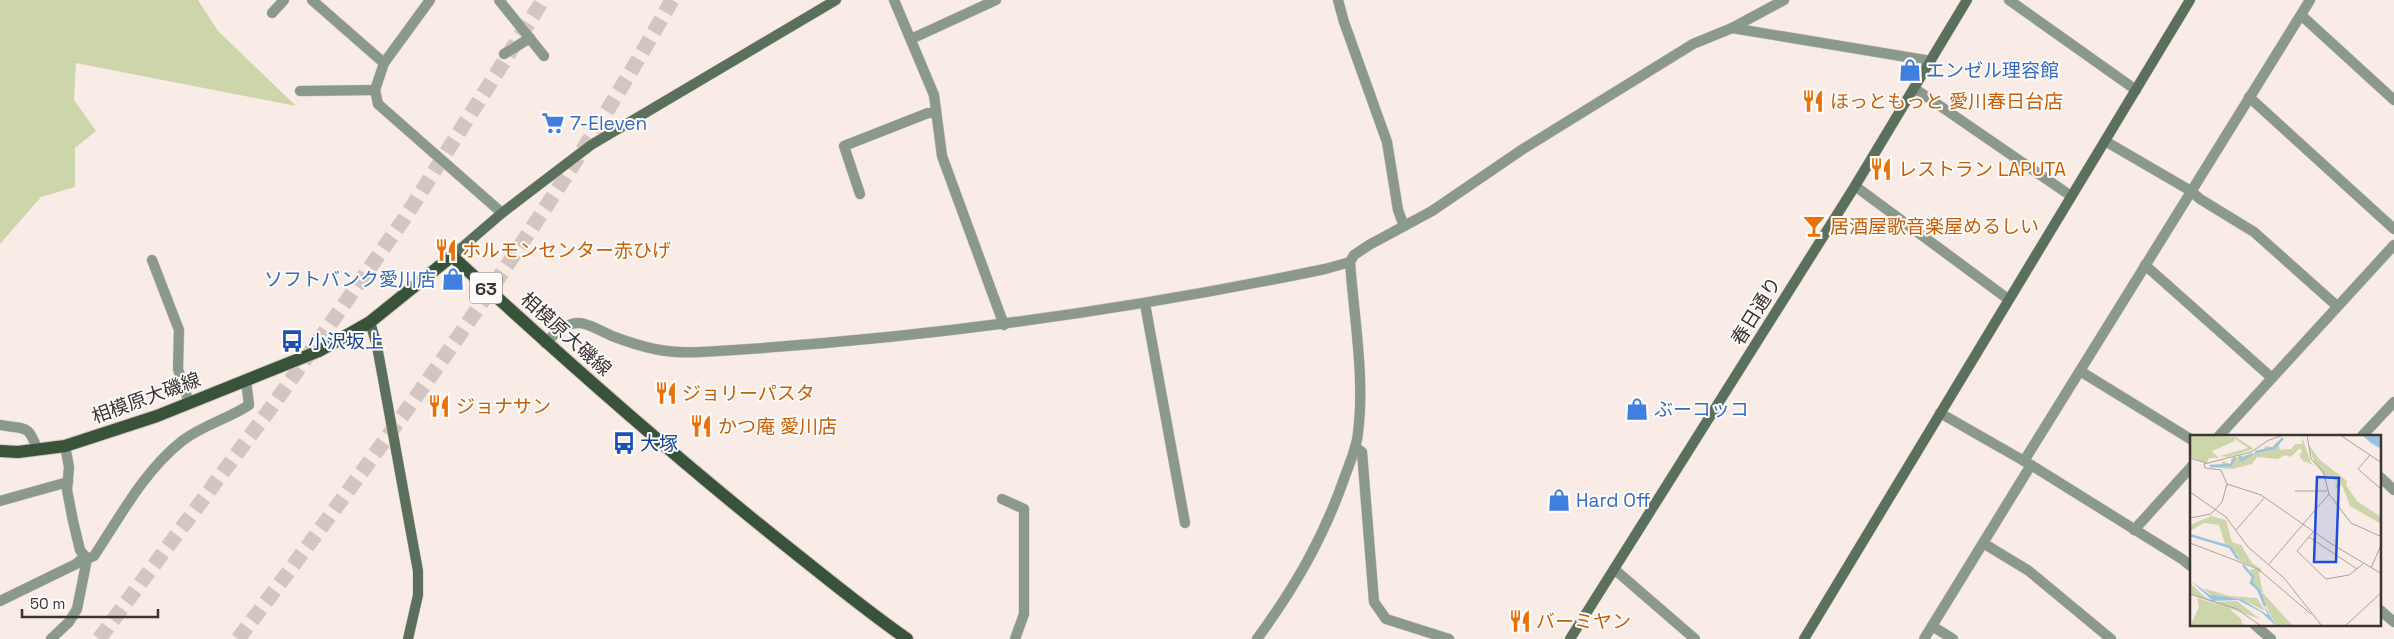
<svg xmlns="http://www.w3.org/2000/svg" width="2394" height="639" font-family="'Space Grotesk','Noto Sans JP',sans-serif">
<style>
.green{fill:#cdd6ab}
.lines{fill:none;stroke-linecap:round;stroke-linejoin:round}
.highway-tunnel{stroke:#d3c6c1;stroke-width:15;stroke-dasharray:15 8;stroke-linecap:butt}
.street-casing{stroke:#d3c6c1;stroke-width:11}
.secondary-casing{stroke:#d3c6c1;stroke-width:11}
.primary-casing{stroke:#d3c6c1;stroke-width:14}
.street{stroke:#8a998b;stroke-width:10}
.secondary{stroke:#5a705c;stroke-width:10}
.primary{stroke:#39533b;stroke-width:12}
.labels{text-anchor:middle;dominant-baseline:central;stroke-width:4;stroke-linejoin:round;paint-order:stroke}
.shield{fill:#fefbfa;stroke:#75706e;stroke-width:1}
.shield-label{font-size:18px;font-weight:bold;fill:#3a3432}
.shop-label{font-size:19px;fill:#366cbe;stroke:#fefbfa;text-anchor:start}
.food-label{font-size:19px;fill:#c56008;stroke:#fefbfa;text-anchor:start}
.street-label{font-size:19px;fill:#3a3432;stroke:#fefbfa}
.transit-label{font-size:19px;fill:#164399;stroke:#fefbfa;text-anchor:start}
.inset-river{fill:none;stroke:#9bc2df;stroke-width:2.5}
.inset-road{fill:none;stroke:#ada29d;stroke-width:1}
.view{fill:#1d4ed8;fill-opacity:0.15;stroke:#1d4ed8;stroke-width:2.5}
.inset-edge{fill:none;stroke:#3a3432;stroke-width:2.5}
</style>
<rect width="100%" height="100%" fill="#f9ebe5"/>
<polygon class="green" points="0,0 198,0 218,31 296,106 76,63 74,100 96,131 75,148 75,187 41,197 0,244"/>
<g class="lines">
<g class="highway-tunnel">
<polyline points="99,639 276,401 404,219 543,0"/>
<path d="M238,639C307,548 374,456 440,363C522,245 602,126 672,0"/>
</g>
<defs>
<g id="street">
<polyline points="312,0 384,63"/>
<polyline points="430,0 384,63 375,90 378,104 502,213"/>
<polyline points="499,0 544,56"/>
<polyline points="894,0 934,95 942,156 1004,325"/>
<polyline points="1338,0 1344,22 1387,142 1398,210 1404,226"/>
<polyline points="2009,0 2136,90"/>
<polyline points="272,13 284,0"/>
<polyline points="2301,15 2394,100"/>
<polyline points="1732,28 1931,61"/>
<polyline points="911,39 996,0"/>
<polyline points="504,54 530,38"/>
<polyline points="1914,88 2071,196"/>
<polyline points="300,91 375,90"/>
<polyline points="2249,97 2394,229"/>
<polyline points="2105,141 2191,191 2200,199 2254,232 2337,306"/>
<polyline points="1855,186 2008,299"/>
<polyline points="860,194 844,146 928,113 936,113"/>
<polyline points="152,260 179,330 178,369 189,403"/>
<polyline points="2145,265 2272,378"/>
<polyline points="1145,304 1185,523"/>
<path d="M545,343C555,334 564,323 579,323C588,323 603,332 612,336C644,348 667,354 701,352C911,340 1119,312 1325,269L1350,262L1354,255L1369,245L1432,211L1523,149L1693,44L1732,28L1784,0"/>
<polyline points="2080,371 2192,440"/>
<polyline points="1940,413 2031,465 2182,559 2192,567"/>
<path d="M0,425C25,430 28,423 37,449"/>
<polyline points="2219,436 2394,245"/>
<polyline points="2362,436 2394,402"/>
<polyline points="65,446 69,467 67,490 73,521 80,550 87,559"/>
<polyline points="1355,447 1362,452 1374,602 1386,619 1449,639"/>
<polyline points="2024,461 2310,0"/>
<polyline points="2380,477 2394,490"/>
<polyline points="1002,499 1024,509 1024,614 1015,639"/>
<polyline points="0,501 68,482"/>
<polyline points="2134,530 2192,466"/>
<polyline points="1983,543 2029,571 2111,639"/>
<polyline points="1614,569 1695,639"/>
<polyline points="0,601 76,564 85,556"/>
<polyline points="2380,610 2394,622"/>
<polyline points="2255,625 2271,639"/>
<polyline points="1932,626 1953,639"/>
<path d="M51,639L69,622L77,609L87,559L94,556C120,517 144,471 182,441C203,425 228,419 249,405L246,381"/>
<path d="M1257,639C1295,587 1324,537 1345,476C1350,462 1357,447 1358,433C1365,377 1354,318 1350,262"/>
<polyline points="1924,639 2031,465"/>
</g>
<g id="secondary">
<polyline points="452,256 502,213 591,145 836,0"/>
<polyline points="370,322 377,346 418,571 418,595 408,639"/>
<polyline points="1570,639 1855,186 1967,0"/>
<polyline points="1804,639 2190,0"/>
</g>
<path id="primary" d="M0,451L18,452L65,446L157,416L319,351L370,322L452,256C557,353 663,447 775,537C818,571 861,607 907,639"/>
</defs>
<use href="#street" class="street-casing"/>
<use href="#secondary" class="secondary-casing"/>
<use href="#primary" class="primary-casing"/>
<use href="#street" class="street"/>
<use href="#secondary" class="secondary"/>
<use href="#primary" class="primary"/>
</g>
<defs>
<symbol id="shop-bare" viewBox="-9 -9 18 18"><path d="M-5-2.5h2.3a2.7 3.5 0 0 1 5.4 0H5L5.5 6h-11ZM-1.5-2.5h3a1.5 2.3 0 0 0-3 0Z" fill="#3f7fe0" stroke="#fefbfa" stroke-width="2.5" paint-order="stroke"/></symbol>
<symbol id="restaurant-bare" viewBox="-9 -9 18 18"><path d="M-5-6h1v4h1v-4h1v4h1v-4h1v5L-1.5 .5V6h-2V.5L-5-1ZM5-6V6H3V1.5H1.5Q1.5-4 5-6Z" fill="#e8710a" stroke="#fefbfa" stroke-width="2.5" paint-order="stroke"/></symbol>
<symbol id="supermarket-bare" viewBox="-9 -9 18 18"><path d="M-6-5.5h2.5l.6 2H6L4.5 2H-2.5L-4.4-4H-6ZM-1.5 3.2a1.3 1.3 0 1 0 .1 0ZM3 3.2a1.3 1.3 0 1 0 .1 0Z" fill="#3f7fe0" stroke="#fefbfa" stroke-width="2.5" paint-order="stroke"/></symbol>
<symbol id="bar-bare" viewBox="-9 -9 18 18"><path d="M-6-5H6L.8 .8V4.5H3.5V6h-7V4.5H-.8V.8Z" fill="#e8710a" stroke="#fefbfa" stroke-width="2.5" paint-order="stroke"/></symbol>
<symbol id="bus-bare" viewBox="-9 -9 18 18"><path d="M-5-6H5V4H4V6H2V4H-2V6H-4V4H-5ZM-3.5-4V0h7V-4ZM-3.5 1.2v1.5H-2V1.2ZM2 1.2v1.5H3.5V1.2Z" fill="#1a4fb4" stroke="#fefbfa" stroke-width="2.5" paint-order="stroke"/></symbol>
</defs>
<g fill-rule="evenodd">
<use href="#shop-bare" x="1894" y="54" width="32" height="32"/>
<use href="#restaurant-bare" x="1797" y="85" width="32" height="32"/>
<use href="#supermarket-bare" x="537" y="107" width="32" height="32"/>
<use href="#restaurant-bare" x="1865" y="153" width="32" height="32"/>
<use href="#bar-bare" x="1798" y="210" width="32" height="32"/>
<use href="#restaurant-bare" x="430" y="234" width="32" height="32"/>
<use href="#shop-bare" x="437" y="263" width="32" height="32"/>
<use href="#bus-bare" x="276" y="325" width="32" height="32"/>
<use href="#restaurant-bare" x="650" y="377" width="32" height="32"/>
<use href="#restaurant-bare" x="423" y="390" width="32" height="32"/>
<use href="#shop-bare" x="1621" y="393" width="32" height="32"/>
<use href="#restaurant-bare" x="685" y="410" width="32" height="32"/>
<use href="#bus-bare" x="608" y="427" width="32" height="32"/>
<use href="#shop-bare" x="1543" y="484" width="32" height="32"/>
<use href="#restaurant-bare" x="1504" y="605" width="32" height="32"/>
</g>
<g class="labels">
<rect class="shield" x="470" y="272.5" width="32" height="31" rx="4"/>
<g class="shield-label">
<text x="486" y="288">63</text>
</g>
<g class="shop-label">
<text x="1926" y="70">エンゼル理容館</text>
<text x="570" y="123">7-Eleven</text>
<text x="436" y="279" text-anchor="end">ソフトバンク愛川店</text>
<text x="1654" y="409">ぶーコッコ</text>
<text x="1576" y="500">Hard Off</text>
</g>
<g class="food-label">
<text x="1830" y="101">ほっともっと 愛川春日台店</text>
<text x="1898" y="169">レストラン LAPUTA</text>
<text x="1830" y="226">居酒屋歌音楽屋めるしい</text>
<text x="462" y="250">ホルモンセンター赤ひげ</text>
<text x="682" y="393">ジョリーパスタ</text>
<text x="456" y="406">ジョナサン</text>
<text x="718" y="426">かつ庵 愛川店</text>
<text x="1536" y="621">バーミヤン</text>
</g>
<g class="street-label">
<text transform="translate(1756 311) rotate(-58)">春日通り</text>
<text transform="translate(566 334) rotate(42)">相模原大磯線</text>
<text transform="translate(146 398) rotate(-20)">相模原大磯線</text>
</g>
<g class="transit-label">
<text x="308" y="341">小沢坂上</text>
<text x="640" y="443">大塚</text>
</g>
</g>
<g transform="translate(2190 435)">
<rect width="191" height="191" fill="#f9ebe5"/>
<path d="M0,0L46,2L64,14L38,22L30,21L58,13L44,3L45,6L22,16L29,23H19L17,28L0,22ZM112,2L121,28L129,32L113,26L109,21L112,16L110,13L101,22L95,20L88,24L67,22L62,29L42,34L20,32L31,31L33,26L41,29V24L74,15L75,11L82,12L88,6L90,15L101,14L105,9H112ZM118,9L130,25L157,46L156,50L167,66L191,82V89L160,71L152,50L145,54L147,46L138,41L135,42L124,27ZM21,81L36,85L42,107L51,110L62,128L72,135L69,138L73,158L103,191H86L70,158L61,148L63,142L60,135L67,133L48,125V120L35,109L29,90L14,88L0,96V90ZM0,148L15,162L25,167L47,166L70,184L2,160ZM13,153L39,161L67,163L75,176L49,163H24ZM7,163L39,173L51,184L53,191H0L9,172Z" fill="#cdd6ab"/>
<path d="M172,0H191V14L181,8ZM0,145L20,160L51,164L78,180L73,168L86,191L71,177L48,165L23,166Z" fill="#9bc2df"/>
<path class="inset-river" d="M65,17L84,13L93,3M49,21L52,25L62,19M20,31L41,30L45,22M0,100L40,112L48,124M53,130L63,142L61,148L68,154L75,171"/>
<path class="inset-road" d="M150,0L192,28M180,20L168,34L190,53M0,23L16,28M37,49L71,60L140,108L192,139M105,56H137M0,57L36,82L58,112L94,143L132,191M139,59L161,88L192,102M0,83L21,79L32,67L37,49L31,35L15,33L14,29L61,17L79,5L94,0M46,95L75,62M123,97L107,116L136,144L159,140L173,129M119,102L167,134M0,108L68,134L121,179M79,129L139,59L133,36L121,24L117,0M181,133L192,108M0,159L47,174L71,191M155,191L192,157"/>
<path class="view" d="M127,42L149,43L146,127H124Z"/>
<rect width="191" height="191" class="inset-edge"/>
</g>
<path d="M22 609v8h136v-8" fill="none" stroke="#3a3432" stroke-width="2.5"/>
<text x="30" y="609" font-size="15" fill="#3a3432" stroke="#fefbfa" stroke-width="4" paint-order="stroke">50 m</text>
</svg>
